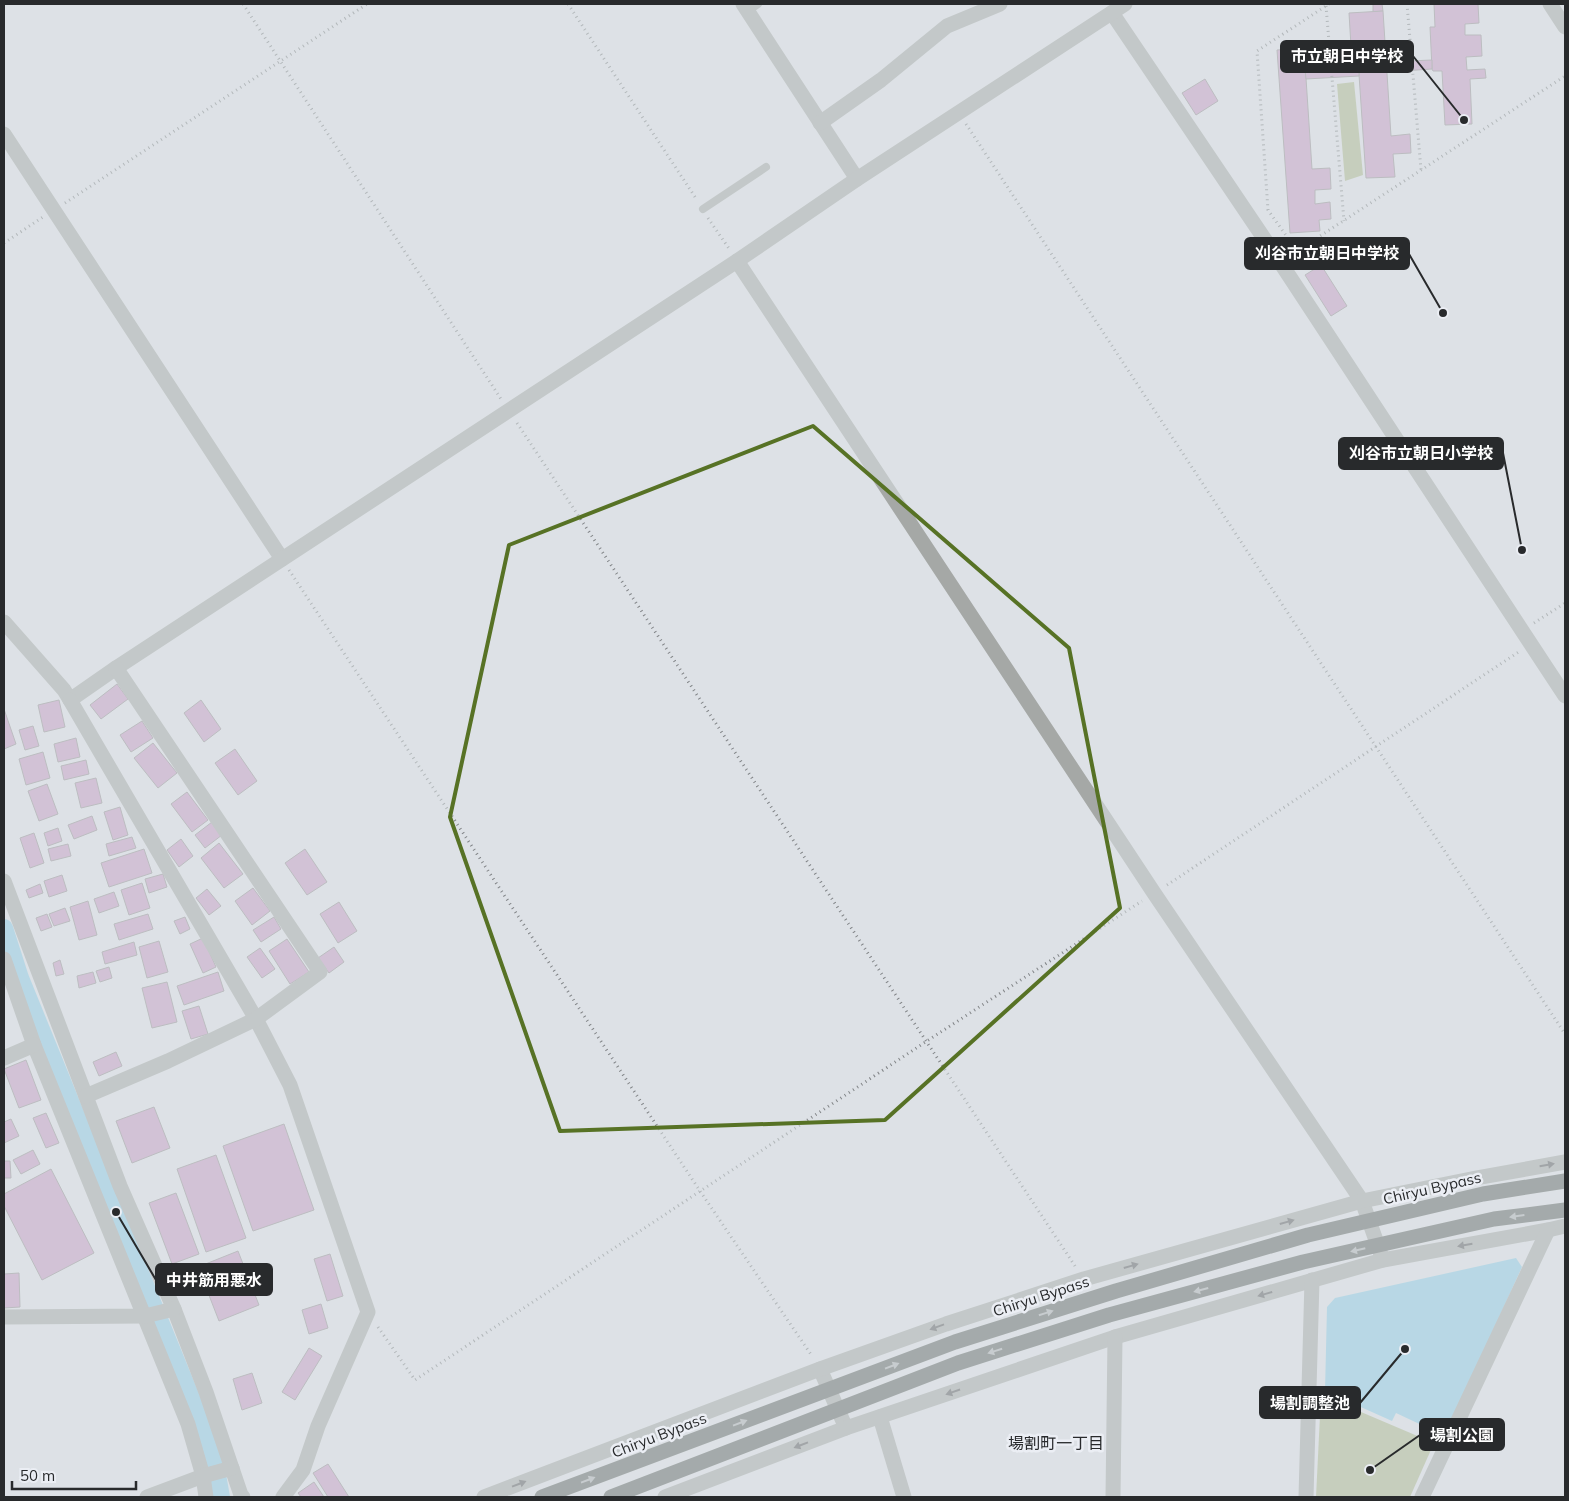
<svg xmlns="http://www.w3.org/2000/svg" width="1569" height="1501" font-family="Mulish,'Noto Sans JP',sans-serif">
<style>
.green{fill:#acb78c}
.water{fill:#8dcbe4}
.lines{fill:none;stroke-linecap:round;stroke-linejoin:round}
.canal{stroke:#8dcbe4;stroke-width:18}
.building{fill:#c69cc3;stroke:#959094}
.path{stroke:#818487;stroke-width:3;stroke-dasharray:1 4;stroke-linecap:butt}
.lane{stroke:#a5a8a6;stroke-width:8}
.street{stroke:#a5a8a6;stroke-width:15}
.highway-bridge{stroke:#616764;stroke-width:15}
.oneway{fill:#5a5c5d}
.oneway2{fill:#adb1b3}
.marked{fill:none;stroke:#577225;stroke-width:4;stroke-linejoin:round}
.labels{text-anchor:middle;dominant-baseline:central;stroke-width:5;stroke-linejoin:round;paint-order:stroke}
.street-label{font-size:15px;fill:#282a2c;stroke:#ebeef4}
.neighbourhood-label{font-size:16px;fill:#282a2c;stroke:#ebeef4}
.leader{fill:none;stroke:#282a2c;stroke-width:2}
.callout-dot{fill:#282a2c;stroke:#ebeef4;stroke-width:2}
.callout{fill:#282a2c;stroke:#282a2c;stroke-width:2}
.callout-label{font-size:16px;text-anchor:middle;font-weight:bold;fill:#fff}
</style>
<rect width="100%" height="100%" fill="#dde1e6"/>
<g class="green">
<polygon points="1354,82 1363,175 1345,181 1337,84"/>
<polygon points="1321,1395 1434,1443 1410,1497 1316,1497"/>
</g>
<polygon class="water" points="1516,1258 1522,1267 1445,1436 1396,1413 1392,1421 1325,1391 1327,1307 1335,1298"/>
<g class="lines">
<polyline class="canal" points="4,928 20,978 198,1415 216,1469 221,1497"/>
</g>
<g class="building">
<polygon points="1373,4 1382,4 1383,11 1373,12"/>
<polygon points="1434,4 1478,4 1479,23 1465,24 1465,35 1481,35 1482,56 1466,57 1467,70 1485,69 1486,78 1470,79 1472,124 1445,125 1442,71 1433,71 1432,69 1430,27 1435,27"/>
<polygon points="1383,11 1391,136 1410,134 1411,153 1393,154 1395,177 1366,178 1357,45 1351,46 1349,13"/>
<polygon points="1304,48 1312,169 1330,168 1331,189 1315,190 1315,204 1330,202 1331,219 1319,220 1320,231 1290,233 1277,50"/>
<polygon points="1432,60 1432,69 1387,72 1386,62"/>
<polygon points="1359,67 1359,76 1306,79 1305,69"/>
<polygon points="1205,79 1218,101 1196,115 1182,93"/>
<polygon points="1321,265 1347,306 1331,316 1305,275"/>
<polygon points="117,684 128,699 101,719 90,705"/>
<polygon points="59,700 65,727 44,732 38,705"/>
<polygon points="201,700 221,729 204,742 184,713"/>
<polygon points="4,709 16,744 4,749"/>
<polygon points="142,721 153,738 131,752 120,735"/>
<polygon points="33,726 39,746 25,750 19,730"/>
<polygon points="76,738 80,757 58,762 54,744"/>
<polygon points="153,743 177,773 158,788 134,758"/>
<polygon points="235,749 257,781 238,795 215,763"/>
<polygon points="43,752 50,778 26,785 19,759"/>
<polygon points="86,760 89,774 64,780 61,766"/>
<polygon points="96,778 102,803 81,808 75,783"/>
<polygon points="47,784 58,814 39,821 28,791"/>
<polygon points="187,792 208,820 192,832 171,804"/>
<polygon points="120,807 128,835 113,840 104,812"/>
<polygon points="92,816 97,830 74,839 68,825"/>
<polygon points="212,822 222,835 205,848 195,835"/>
<polygon points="58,828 62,841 48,846 44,833"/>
<polygon points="34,833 44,863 30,868 20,838"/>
<polygon points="132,837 136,848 109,856 106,844"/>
<polygon points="181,839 193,856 179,867 167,850"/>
<polygon points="219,843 243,874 224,888 201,858"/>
<polygon points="68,844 71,856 51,861 48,849"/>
<polygon points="144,849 152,873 109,887 101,863"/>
<polygon points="305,849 327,882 307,895 285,863"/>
<polygon points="163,874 167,887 149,893 145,879"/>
<polygon points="62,875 67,891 49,897 44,881"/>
<polygon points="142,883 150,908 129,915 121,890"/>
<polygon points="40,884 43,893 29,898 26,890"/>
<polygon points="253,888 270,911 252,925 235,901"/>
<polygon points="207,889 221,906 209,915 196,898"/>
<polygon points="114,892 119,906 99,913 94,899"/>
<polygon points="88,901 97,935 79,940 70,907"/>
<polygon points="339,902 357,931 338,943 320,914"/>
<polygon points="65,908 70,921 54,926 49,914"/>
<polygon points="47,914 52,927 41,931 36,918"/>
<polygon points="148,914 153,929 119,940 114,924"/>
<polygon points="185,917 190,929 180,934 174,921"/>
<polygon points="274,917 281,929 261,942 253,930"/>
<polygon points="203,938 216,967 203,973 190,944"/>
<polygon points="287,939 309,972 290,984 269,951"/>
<polygon points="159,941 168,972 147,978 139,947"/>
<polygon points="134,942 137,955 105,964 102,952"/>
<polygon points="334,947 344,962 329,973 318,958"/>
<polygon points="260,948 275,969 262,978 247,957"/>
<polygon points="60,960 64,974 56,976 53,963"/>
<polygon points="109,967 112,978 100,982 96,971"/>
<polygon points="93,972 96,983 79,988 77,976"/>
<polygon points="218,972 224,991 184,1005 177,986"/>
<polygon points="167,982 177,1022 152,1028 142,988"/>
<polygon points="199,1006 208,1034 191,1039 182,1011"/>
<polygon points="116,1052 122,1066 99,1076 93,1062"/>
<polygon points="26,1060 41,1100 19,1108 4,1069"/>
<polygon points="154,1107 170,1148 132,1163 116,1121"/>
<polygon points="46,1113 59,1143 46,1148 33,1118"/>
<polygon points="11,1119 19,1136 4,1143 4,1122"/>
<polygon points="284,1124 314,1210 253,1231 223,1146"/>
<polygon points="33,1150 40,1164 21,1174 13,1160"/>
<polygon points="216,1155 246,1238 206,1252 177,1169"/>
<polygon points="4,1161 10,1161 11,1178 4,1178"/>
<polygon points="51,1169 94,1253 42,1280 4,1206 4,1194"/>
<polygon points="176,1193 199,1254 172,1264 149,1203"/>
<polygon points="238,1251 259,1305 219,1321 198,1267"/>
<polygon points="330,1254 343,1296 327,1301 314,1259"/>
<polygon points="19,1273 20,1307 4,1308 4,1274"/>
<polygon points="321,1304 328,1328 309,1334 302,1310"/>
<polygon points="309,1348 322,1356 295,1400 282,1392"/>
<polygon points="252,1373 262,1403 242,1410 233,1379"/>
<polygon points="328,1464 349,1497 328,1497 313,1473"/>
<polygon points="314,1482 324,1497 301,1497 298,1493"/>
</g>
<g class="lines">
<g class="path">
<polyline points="243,4 501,399"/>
<polyline points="568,4 697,200"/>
<polyline points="1407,4 1421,170"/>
<polyline points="1326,6 1344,221"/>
<polyline points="966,124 1565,1034"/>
<polyline points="65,203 367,4"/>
<polyline points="708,218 730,250"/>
<polyline points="4,243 43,217"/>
<polyline points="1297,251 1268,210 1257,51 1329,4"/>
<polyline points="1291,255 1565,76"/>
<polyline points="517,423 1075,1266"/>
<polyline points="289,570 700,1191 812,1356"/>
<polyline points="1534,623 1565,603"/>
<polyline points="1167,885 1520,651"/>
<polyline points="378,1327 415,1380 927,1041 1142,901"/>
</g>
<g class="lane">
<polyline points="748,11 758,4"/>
<polyline points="703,209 766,167"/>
</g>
<g class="street">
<polyline points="743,4 857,179"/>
<polyline points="1550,4 1565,27"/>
<polyline points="1112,13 1280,262 1565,696"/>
<polyline points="820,123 881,80 947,26 1000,4"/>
<polyline points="4,134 282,559"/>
<polyline points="737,261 1154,893 1362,1201 1383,1260"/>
<polyline points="4,622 64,690 70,700 116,668 737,261 857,179 1125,4"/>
<polyline points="70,700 256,1019 290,1085 368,1312 318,1426 303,1470 283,1497"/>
<polyline points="4,881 120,1186 174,1309 206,1392 241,1495 243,1497"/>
<polyline points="4,959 34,1045 188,1424 203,1476 147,1497"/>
<polyline points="4,1058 34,1045"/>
<polyline points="86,1096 168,1061 256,1019 320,972 116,668"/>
<polyline points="4,1317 145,1316 174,1309"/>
<polyline points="820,1369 846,1428"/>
<polyline points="880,1417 904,1497"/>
<polyline points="206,1497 203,1476 232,1468"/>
<polyline points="484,1497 820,1369 946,1324 1084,1279 1362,1201 1476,1178 1565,1162"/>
<polyline points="665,1497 846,1428 1115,1337 1383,1260 1548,1230 1565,1226"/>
<polyline points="1113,1497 1115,1337"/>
<polyline points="1306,1497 1312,1280"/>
<polyline points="1422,1497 1548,1230"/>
</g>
<g class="highway-bridge">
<polyline points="542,1497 955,1342 1116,1291 1308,1235 1483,1194 1565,1181"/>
<polyline points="611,1497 958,1363 1109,1315 1303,1262 1494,1219 1565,1210"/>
</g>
</g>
<defs><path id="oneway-solid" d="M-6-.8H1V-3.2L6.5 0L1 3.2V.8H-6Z" transform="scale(1.25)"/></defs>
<g class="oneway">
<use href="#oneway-solid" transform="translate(1547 1165) rotate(-10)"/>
<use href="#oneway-solid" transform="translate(1287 1222) rotate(-16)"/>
<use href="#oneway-solid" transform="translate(1465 1245) rotate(170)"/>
<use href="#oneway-solid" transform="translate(1131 1266) rotate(-16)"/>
<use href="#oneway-solid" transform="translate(1265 1294) rotate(164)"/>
<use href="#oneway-solid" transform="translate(937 1327) rotate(160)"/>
<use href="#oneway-solid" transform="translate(953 1392) rotate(161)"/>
<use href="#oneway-solid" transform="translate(801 1445) rotate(159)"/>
<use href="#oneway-solid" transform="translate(519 1484) rotate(-21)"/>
</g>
<g class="oneway2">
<use href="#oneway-solid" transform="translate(1517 1216) rotate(172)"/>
<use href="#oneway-solid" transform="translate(1358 1250) rotate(167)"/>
<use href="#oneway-solid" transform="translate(1201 1290) rotate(165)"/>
<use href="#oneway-solid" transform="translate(1046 1313) rotate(-18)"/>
<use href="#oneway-solid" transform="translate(995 1351) rotate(162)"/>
<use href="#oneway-solid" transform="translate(892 1366) rotate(-21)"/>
<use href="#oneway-solid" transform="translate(740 1423) rotate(-21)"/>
<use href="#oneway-solid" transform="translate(588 1480) rotate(-21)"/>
</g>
<path d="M0 0H1569V1501H0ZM813,426L1069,648L1120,908L885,1120L560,1131L450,817L509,545Z" fill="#dde1e6" fill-opacity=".55" fill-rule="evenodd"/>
<path class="marked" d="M813,426L1069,648L1120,908L885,1120L560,1131L450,817L509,545Z"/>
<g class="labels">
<g class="street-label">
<text transform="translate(1432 1188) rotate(-13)">Chiryu Bypass</text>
<text transform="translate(1041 1296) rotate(-18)">Chiryu Bypass</text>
<text transform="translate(659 1435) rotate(-21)">Chiryu Bypass</text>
</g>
<g class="neighbourhood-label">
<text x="1056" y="1443">場割町一丁目</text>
</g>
</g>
<path class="leader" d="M1464 120L1413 56M1443 313L1409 254M1522 550L1503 453M116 1212L156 1280M1405 1349L1360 1403M1370 1470L1420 1435"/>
<g class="callout-dot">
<circle cx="1464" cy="120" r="5"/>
<circle cx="1443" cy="313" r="5"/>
<circle cx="1522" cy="550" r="5"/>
<circle cx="116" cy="1212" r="5"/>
<circle cx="1405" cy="1349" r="5"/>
<circle cx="1370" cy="1470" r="5"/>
</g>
<g class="callout">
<rect x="1281" y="41" width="132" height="31" rx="5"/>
<rect x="1245" y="238" width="164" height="31" rx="5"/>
<rect x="1339" y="438" width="164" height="31" rx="5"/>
<rect x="156" y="1264" width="116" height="31" rx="5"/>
<rect x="1260" y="1387" width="100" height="31" rx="5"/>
<rect x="1420" y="1419" width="84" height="31" rx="5"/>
</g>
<g class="callout-label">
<text x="1347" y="62">市立朝日中学校</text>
<text x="1327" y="259">刈谷市立朝日中学校</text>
<text x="1421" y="459">刈谷市立朝日小学校</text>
<text x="214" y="1286">中井筋用悪水</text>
<text x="1310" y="1409">場割調整池</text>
<text x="1462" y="1441">場割公園</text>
</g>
<rect width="1569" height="1501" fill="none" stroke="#282a2c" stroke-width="10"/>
<path d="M12 1481v8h124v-8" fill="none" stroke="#282a2c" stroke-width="2.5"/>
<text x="20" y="1481" font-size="15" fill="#282a2c" stroke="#ebeef4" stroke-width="4" paint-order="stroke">50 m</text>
</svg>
